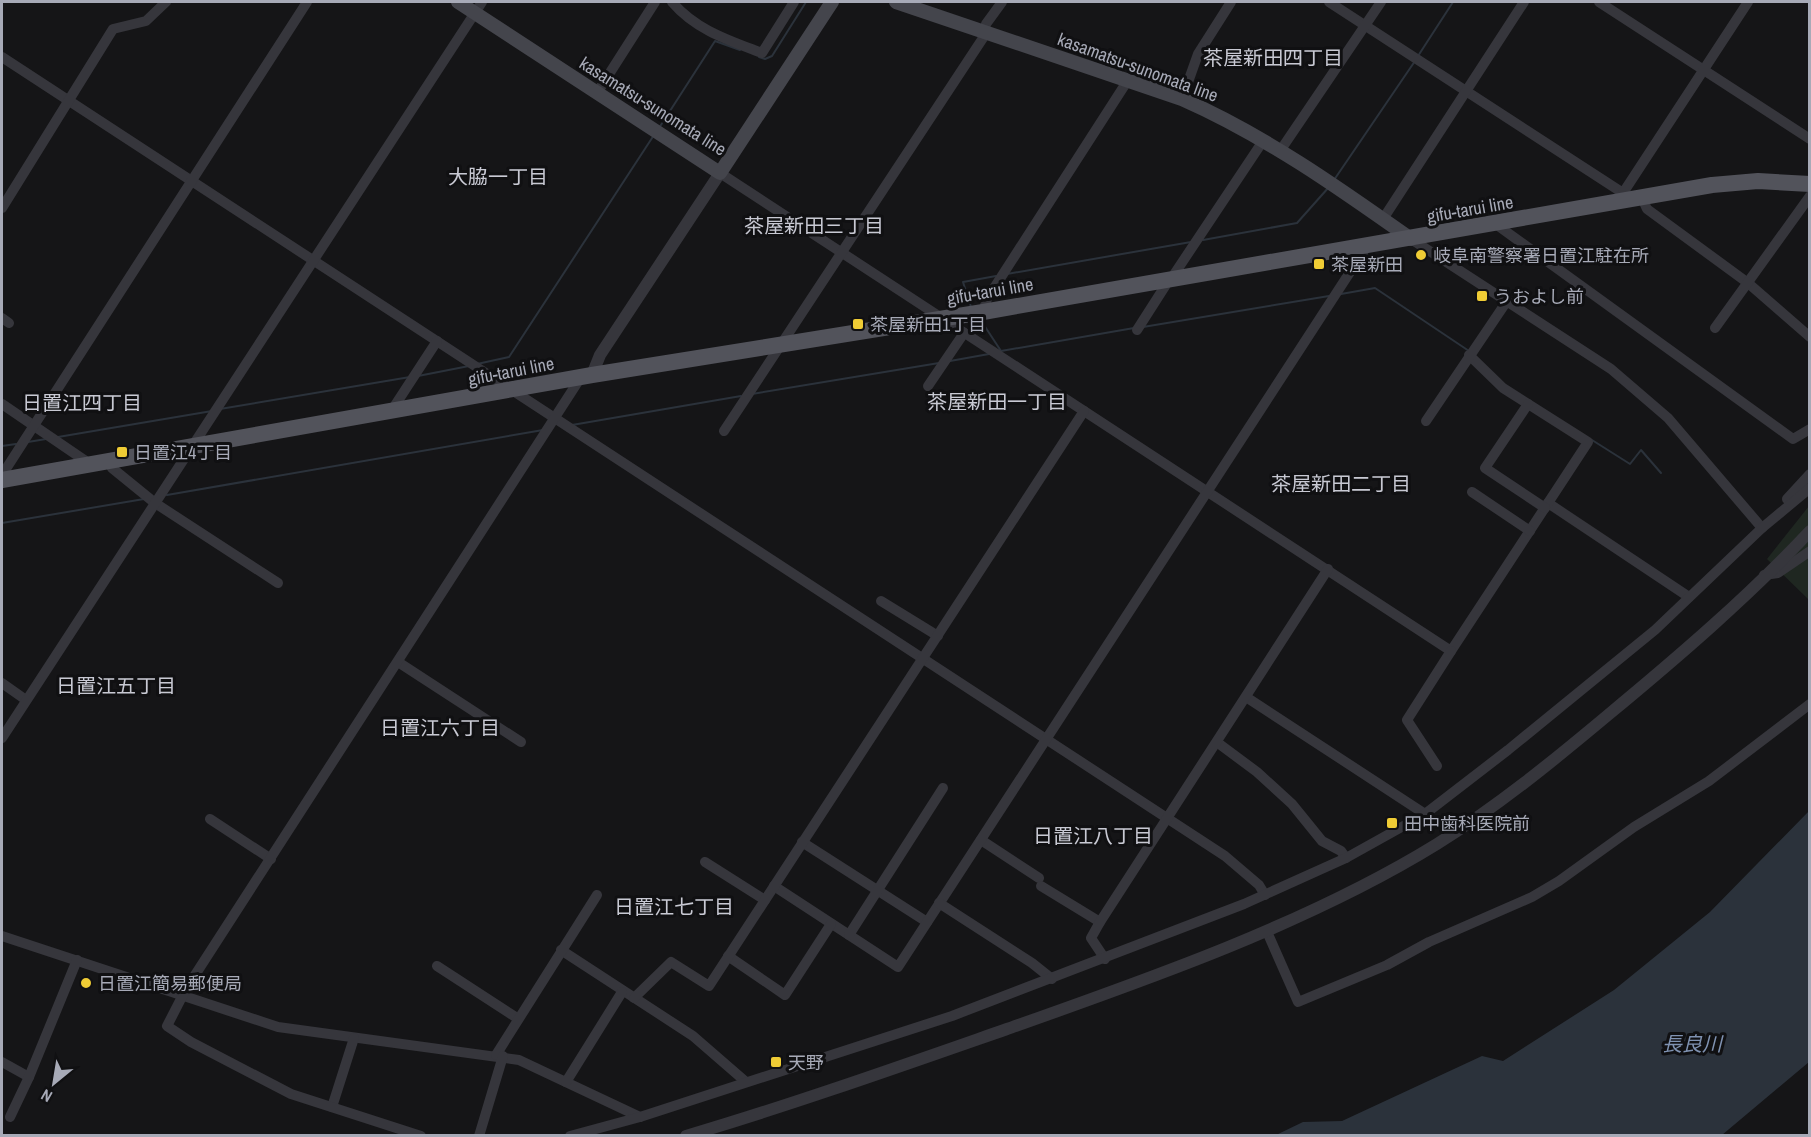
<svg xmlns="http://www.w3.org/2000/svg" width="1811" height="1137" font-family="'Archivo Narrow','Noto Sans JP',sans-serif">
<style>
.green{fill:#1f2721}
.water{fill:#2b323b}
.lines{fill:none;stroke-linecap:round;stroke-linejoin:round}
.stream{stroke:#2b323b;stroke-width:2}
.minor{stroke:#36363c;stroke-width:10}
.tertiary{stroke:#36363c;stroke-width:12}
.secondary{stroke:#44454c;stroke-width:14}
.primary{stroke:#52535b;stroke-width:16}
.poi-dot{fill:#efcc35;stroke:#101012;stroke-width:2}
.labels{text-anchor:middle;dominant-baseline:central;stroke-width:6;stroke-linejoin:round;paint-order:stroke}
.street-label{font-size:18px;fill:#a7aab7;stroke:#101012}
.poi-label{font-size:18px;fill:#a7aab7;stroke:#101012;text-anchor:start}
.neighbourhood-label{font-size:20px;fill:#c8c9d3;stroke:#101012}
.water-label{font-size:20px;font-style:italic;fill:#7f92b1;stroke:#101012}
</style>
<rect width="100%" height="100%" fill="#151517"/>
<polygon class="green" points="1809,506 1809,600 1767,559"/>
<polygon class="water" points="1809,811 1809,1062 1722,1135 1276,1135 1303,1122 1342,1121 1482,1056 1503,1061 1614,990 1710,912"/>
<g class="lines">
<g class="stream">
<polyline points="1418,56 1453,2"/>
<polyline points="759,57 765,59 772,56 806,2"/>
<polyline points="659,128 715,41 740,50"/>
<polyline points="1334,180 1415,61"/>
<polyline points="1203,240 1297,223 1329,187"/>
<polyline points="1007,274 1191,242"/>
<polyline points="1341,294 1375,288 1469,351"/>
<polyline points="971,307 963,282 996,276"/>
<polyline points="980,319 1001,351"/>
<polyline points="1143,327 1329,296"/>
<polyline points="1001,351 1134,328"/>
<polyline points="950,361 989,354"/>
<polyline points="477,364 509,357 654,135"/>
<polyline points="418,376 469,366"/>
<polyline points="752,394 939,363"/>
<polyline points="220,409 410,377"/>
<polyline points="572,425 741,396"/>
<polyline points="58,437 212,411"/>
<polyline points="1592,440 1630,464 1641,450 1661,473"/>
<polyline points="28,442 46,439"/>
<polyline points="2,446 16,444"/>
<polyline points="167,495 543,430"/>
<polyline points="2,523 144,499"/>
</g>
<g class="minor">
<path d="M672,2C696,30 728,40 762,53L794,2"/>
<polyline points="1329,2 1623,193 1623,200"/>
<polyline points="1599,2 1810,139"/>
<polyline points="2,57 1225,856 1259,885 1265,895"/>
<polyline points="597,93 655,2"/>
<polyline points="1182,99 1198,54 1231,2"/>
<polyline points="1280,151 1381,2"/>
<polyline points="720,173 1451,651 1548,503 1689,597"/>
<polyline points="1623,193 1748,2"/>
<polyline points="1642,198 1647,209 1748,283 1810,337"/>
<polyline points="2,208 113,29 146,21 166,2"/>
<polyline points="1383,219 1524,2"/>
<polyline points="1497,225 1793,439 1810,429"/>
<polyline points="1411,239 1611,369 1668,418 1762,528"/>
<polyline points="1171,279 1263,141"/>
<polyline points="983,312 987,299 1128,80"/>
<polyline points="2,318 9,323"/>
<polyline points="1715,328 1810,196"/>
<polyline points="1137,330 1169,280"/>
<polyline points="1469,355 1503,388 1588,442 1548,503"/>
<polyline points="928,386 964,333"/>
<polyline points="2,404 90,464"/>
<polyline points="1528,404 1485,468 1545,508"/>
<polyline points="390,413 437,341"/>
<polyline points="1426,421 1507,301"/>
<polyline points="724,431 983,38 986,24 1002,2"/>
<polyline points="108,461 112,468 155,503 278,583"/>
<polyline points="2,475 307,2"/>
<polyline points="1472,492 1530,531"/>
<polyline points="1787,499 1810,474"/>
<polyline points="1764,575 1778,573 1810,551"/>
<polyline points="881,601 938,636"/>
<polyline points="398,662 521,742"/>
<polyline points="2,683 26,700"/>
<polyline points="1246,697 1425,814"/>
<polyline points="2,738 482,2"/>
<polyline points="1218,743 1257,772 1292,804 1322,841 1341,851 1346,858"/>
<polyline points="1437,766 1407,720 1451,651"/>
<polyline points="210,819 271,859"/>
<polyline points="981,840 1039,878"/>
<polyline points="802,842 927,922"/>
<polyline points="705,862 765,900"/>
<polyline points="774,886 898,967 1367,246"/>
<polyline points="1041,886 1100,922"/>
<polyline points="939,903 1032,963 1052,979"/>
<polyline points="1268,934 1298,1002 1387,965 1429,942 1532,897 1559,881 1634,827 1709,781 1810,704"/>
<polyline points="849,935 943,788"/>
<polyline points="2,936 278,1027 519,1060 640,1117"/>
<polyline points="561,950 693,1036 746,1082"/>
<polyline points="728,956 785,995 831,924"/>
<polyline points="1105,959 1091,938 1100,922 1328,569"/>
<polyline points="437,966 517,1018"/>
<polyline points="634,998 671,962 709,986 1084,411"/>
<polyline points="496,1055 597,895"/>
<polyline points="2,1062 29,1077"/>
<polyline points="566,1082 622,992"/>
<polyline points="332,1107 354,1038"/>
<polyline points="10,1117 29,1077 77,960"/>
<polyline points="421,1136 291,1094 191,1042 167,1026 186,989 581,377"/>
<polyline points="479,1136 503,1056"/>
<polyline points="570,1136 640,1117 952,1016 1244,904 1346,858 1425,814 1508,750 1655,630 1762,528 1810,488"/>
</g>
<g class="tertiary">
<polyline points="592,375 600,355 720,173"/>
<path d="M686,1136C794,1104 901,1066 1007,1029C1149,979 1309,923 1437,844C1498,806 1553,761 1608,715C1678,657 1748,597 1810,531"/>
</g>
<g class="secondary">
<polyline points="458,2 720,173 832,2"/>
<path d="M896,2L1182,99C1264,135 1339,188 1411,239"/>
</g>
<polyline class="primary" points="2,480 592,375 983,312 1712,185 1758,181 1810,184"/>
</g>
<g class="poi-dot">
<circle cx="1421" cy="255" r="6"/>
<rect x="1313" y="258" width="12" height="12" rx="3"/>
<rect x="1476" y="290" width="12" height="12" rx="3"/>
<rect x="852" y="318" width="12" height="12" rx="3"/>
<rect x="116" y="446" width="12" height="12" rx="3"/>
<rect x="1386" y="817" width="12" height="12" rx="3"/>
<circle cx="86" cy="983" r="6"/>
<rect x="770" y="1056" width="12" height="12" rx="3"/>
</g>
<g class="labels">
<g class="street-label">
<text transform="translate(1138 67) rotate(20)">kasamatsu-sunomata line</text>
<text transform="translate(653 106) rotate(32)">kasamatsu-sunomata line</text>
<text transform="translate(1470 209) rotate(-10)">gifu-tarui line</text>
<text transform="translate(990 291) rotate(-10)">gifu-tarui line</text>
<text transform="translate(511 371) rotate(-11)">gifu-tarui line</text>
</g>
<g class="poi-label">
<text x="1433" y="255">岐阜南警察署日置江駐在所</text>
<text x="1331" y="264">茶屋新田</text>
<text x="1494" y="296">うおよし前</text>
<text x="870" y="324">茶屋新田1丁目</text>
<text x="134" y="452">日置江4丁目</text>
<text x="1404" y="823">田中歯科医院前</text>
<text x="98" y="983">日置江簡易郵便局</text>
<text x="788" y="1062">天野</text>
</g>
<g class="neighbourhood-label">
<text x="1273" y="57">茶屋新田四丁目</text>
<text x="498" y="176">大脇一丁目</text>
<text x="814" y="225">茶屋新田三丁目</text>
<text x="997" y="401">茶屋新田一丁目</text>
<text x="82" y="402">日置江四丁目</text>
<text x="1341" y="483">茶屋新田二丁目</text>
<text x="116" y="685">日置江五丁目</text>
<text x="440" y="727">日置江六丁目</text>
<text x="1093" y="835">日置江八丁目</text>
<text x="674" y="906">日置江七丁目</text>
</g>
<g class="water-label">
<text x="1692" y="1043">長良川</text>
</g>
</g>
<rect width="1811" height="1137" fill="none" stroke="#a7aab7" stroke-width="6"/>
<g transform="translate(54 1083) rotate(210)" stroke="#101012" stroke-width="4.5" paint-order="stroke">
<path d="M0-4.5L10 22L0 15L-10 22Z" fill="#a7aab7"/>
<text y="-9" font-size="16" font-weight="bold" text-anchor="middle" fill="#a7aab7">N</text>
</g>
</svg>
